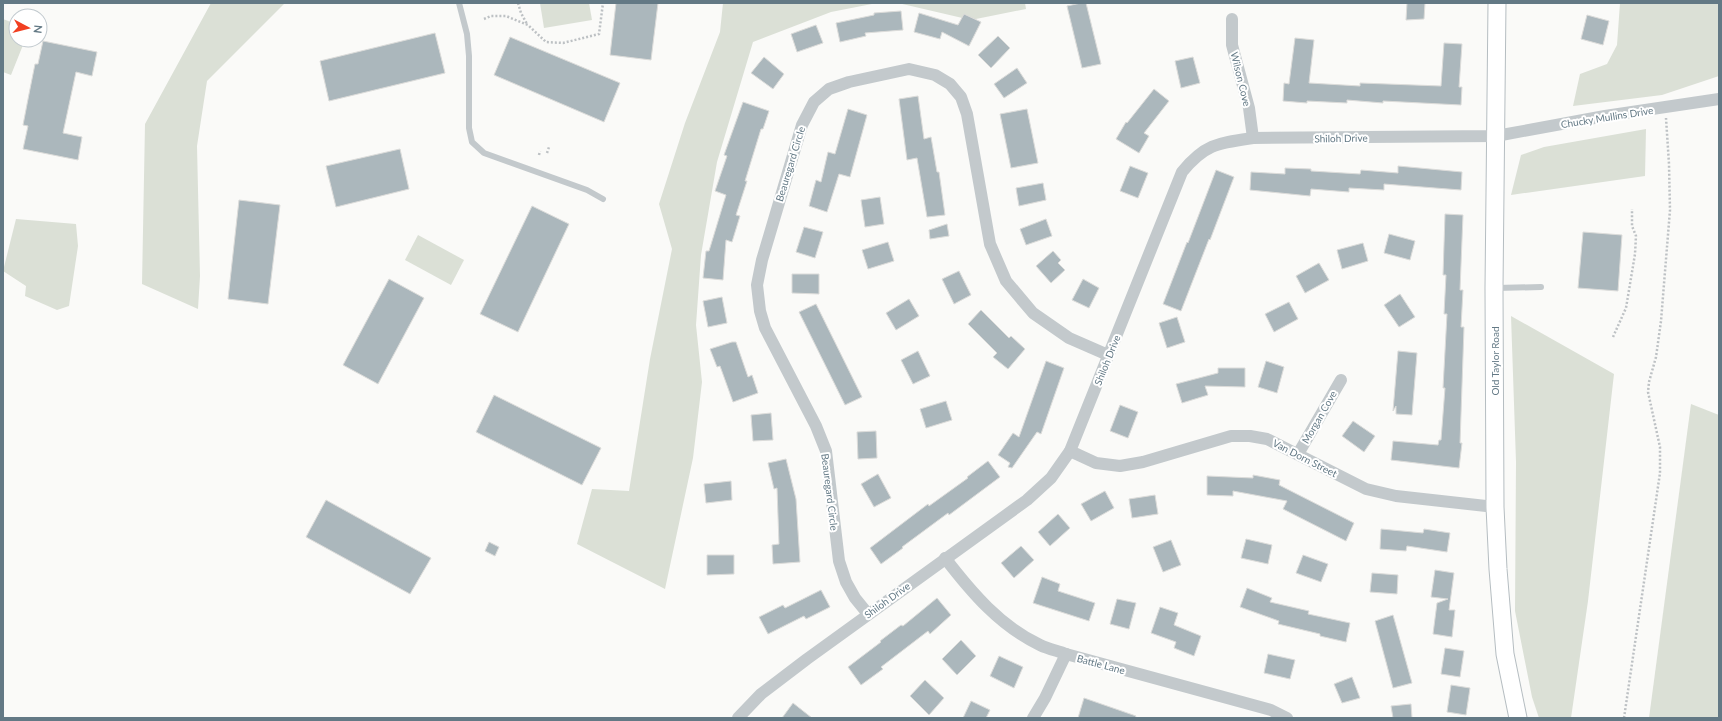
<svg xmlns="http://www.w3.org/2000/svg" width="1722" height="721" font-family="Lato,sans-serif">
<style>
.green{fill:#dbe0d6}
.building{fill:#abb7bc;stroke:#dcdcda}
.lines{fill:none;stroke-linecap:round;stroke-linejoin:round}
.secondary-casing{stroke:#b5bdc1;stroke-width:19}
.path{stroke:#bdc1c4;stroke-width:2.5;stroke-dasharray:2 2;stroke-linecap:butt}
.lane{stroke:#c3c9cc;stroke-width:6}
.street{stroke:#c3c9cc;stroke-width:12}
.secondary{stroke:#fff;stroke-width:17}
.labels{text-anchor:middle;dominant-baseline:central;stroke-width:4;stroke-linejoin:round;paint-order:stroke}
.street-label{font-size:10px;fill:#637985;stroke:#fff}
</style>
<rect width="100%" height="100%" fill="#fafaf8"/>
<g class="green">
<polygon points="211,3 285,3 207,81 197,146 200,276 198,309 142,284 145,124"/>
<polygon points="540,3 589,3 592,20 544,28"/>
<polygon points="723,3 877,3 831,12 753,42 717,162 701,255 696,325 702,382 693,458 665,589 577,544 592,489 629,491 650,359 672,249 659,204 685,123 720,32"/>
<polygon points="898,3 1025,3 1026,9 971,20"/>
<polygon points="1620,3 1719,3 1719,76 1662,95 1573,106 1580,74 1607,64 1617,45"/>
<polygon points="3,19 16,24 16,40 25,40 11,75 3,72"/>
<polygon points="1646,129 1645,176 1511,195 1521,155 1544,147"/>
<polygon points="16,219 76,224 78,246 69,306 57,310 25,296 26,286 3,271"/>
<polygon points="418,235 464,260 451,285 405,260"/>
<polygon points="1511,316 1614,374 1588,601 1571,718 1539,718 1532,697 1515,611 1516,462"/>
<polygon points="1691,404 1719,415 1719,718 1649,718"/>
</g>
<g class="building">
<polygon points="616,3 658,3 651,60 610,55"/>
<polygon points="1081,3 1086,3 1101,64 1082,68 1067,6"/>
<polygon points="1407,3 1425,3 1424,19 1406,20"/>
<polygon points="901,11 903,30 865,33 866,36 840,42 836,23 874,15 874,13"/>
<polygon points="919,13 958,25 964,14 981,22 969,46 942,32 940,39 914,32"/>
<polygon points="1587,15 1609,21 1603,45 1581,39"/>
<polygon points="816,25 823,43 797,52 791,34"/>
<polygon points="435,33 445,73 329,101 320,61"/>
<polygon points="998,36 1010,48 991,68 978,55"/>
<polygon points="510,37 620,83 604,122 494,75"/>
<polygon points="1295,38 1314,40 1309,83 1360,86 1360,83 1441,86 1444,43 1462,44 1459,87 1462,87 1461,105 1383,101 1383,103 1347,100 1347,103 1307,101 1307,103 1283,101 1284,83 1289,84"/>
<polygon points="43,41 97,52 92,76 76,72 63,133 82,137 78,160 23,149 28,126 23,125 29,94 35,64 38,64"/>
<polygon points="764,57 784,74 773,89 751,73"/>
<polygon points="1193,57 1200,83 1181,88 1175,61"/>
<polygon points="1017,68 1027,83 1004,98 994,84"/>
<polygon points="1154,89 1169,101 1144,133 1149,136 1139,153 1116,139 1126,122 1127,123"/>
<polygon points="918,96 924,139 931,137 937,172 939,172 945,215 927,217 917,158 907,160 899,99"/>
<polygon points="743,102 769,111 763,129 761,129 745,181 747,181 736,215 740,216 732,242 726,240 723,280 703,278 706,251 709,251 726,195 715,191 727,156 724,155"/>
<polygon points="848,109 867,115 850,177 839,174 827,212 809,206 816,180 821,182 828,152 835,154"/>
<polygon points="1027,109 1038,163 1011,168 1000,114"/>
<polygon points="400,149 409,189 336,207 326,166"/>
<polygon points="1130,166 1148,173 1138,198 1120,191"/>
<polygon points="1398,166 1462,172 1461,190 1384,184 1384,190 1349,188 1349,192 1311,189 1310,196 1250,190 1251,172 1285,174 1285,168 1311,169 1311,171 1360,174 1361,170 1398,173"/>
<polygon points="1216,170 1234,177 1210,240 1209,239 1181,311 1163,304 1187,242 1188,243"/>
<polygon points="1043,183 1046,200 1019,206 1016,188"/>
<polygon points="880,197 884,224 865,227 861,200"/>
<polygon points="239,200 280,205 268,304 228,299"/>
<polygon points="532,206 569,224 518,332 480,314"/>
<polygon points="1445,214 1463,215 1460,290 1463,290 1461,327 1464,327 1460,443 1462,443 1459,468 1391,460 1393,441 1438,445 1439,440 1441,440 1445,388 1443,388 1447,314 1444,314 1446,275 1443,275"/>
<polygon points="1046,219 1052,236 1026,245 1020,229"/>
<polygon points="947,224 949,236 930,239 929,230"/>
<polygon points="804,227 823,232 815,258 796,252"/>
<polygon points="1583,232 1622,235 1618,291 1578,288"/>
<polygon points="1389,234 1415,241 1410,260 1384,253"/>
<polygon points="888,242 894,261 868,269 862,250"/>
<polygon points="1363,243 1368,261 1342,269 1337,250"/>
<polygon points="1053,251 1061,260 1058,263 1065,270 1051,283 1036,266"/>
<polygon points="1319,263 1329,280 1305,293 1296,276"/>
<polygon points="959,271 971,295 954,304 942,279"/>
<polygon points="792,274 819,274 819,294 792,293"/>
<polygon points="389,279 424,298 378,384 343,365"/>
<polygon points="1083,279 1099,288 1089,308 1072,300"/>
<polygon points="1400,294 1415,317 1399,327 1384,305"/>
<polygon points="722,297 727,323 708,327 703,301"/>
<polygon points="909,299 919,316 896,330 886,313"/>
<polygon points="1289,302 1298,319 1274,332 1265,314"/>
<polygon points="816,304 862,397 845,405 799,312"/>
<polygon points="981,310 1009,338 1011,336 1025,349 1008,369 993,357 997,353 968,324"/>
<polygon points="1177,317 1185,342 1167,348 1159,323"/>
<polygon points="732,342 736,342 748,377 752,375 758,393 733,402 720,366 717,367 710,349"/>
<polygon points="918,351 930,376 913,384 901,360"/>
<polygon points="1398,351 1417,353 1412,415 1396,414 1396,406 1393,411"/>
<polygon points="1046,361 1064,368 1041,434 1037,432 1012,468 1008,467 1010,463 998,455 1013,433 1019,437"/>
<polygon points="1266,361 1284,367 1277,393 1258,387"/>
<polygon points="1218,368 1245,368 1245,387 1205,386 1208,395 1182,403 1176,384 1218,373"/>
<polygon points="494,395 601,448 582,485 476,432"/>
<polygon points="946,401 952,420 926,428 920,409"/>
<polygon points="1120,405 1138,412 1128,438 1110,431"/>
<polygon points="771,413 773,440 753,441 751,415"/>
<polygon points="1353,421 1375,436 1364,452 1342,436"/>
<polygon points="876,431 877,458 858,459 857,432"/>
<polygon points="786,459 796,499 800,562 773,564 772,545 779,544 777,488 774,489 768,463"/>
<polygon points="988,461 1000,477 949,515 948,513 902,547 903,548 881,564 870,548 928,504 929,506 968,478 967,477"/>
<polygon points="878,474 891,498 874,507 861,484"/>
<polygon points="1253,475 1280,480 1279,485 1354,523 1346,541 1283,509 1287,501 1233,491 1233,496 1207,495 1207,476 1253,478"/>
<polygon points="731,481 732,500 706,503 704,484"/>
<polygon points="1105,491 1114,508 1091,521 1081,504"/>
<polygon points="1155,495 1158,514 1132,518 1129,499"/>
<polygon points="326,500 431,558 410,594 306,537"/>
<polygon points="1058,514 1070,528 1050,546 1038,532"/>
<polygon points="1381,529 1423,533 1424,529 1450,533 1447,552 1407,546 1406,551 1380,549"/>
<polygon points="1246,539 1272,545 1268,564 1241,558"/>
<polygon points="1171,540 1181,565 1163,572 1153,547"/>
<polygon points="489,542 499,547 495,556 485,551"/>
<polygon points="1021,546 1034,560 1014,578 1001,563"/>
<polygon points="707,555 734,555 734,574 707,575"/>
<polygon points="1303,555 1328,564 1321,582 1296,573"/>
<polygon points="1435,570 1454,573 1449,610 1455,610 1452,637 1433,634 1437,603 1448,599 1431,597"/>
<polygon points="1372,573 1398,575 1397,594 1370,592"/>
<polygon points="1042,577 1060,584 1058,591 1095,603 1089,621 1033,603"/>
<polygon points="1247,588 1272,598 1270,602 1309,611 1308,614 1350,623 1346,642 1320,636 1320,634 1278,624 1279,621 1240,607"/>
<polygon points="821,590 830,607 806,619 804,616 768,634 759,617 783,605 785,608"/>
<polygon points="937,598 951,615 930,634 928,631 881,667 883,669 861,685 848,667 881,642 880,641 901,625 903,626"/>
<polygon points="1117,599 1136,603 1129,629 1110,624"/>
<polygon points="1160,607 1178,613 1174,625 1201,636 1194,656 1174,648 1176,642 1151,633"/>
<polygon points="1393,615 1412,683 1393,688 1375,621"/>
<polygon points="961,640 976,656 957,675 942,659"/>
<polygon points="1445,648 1464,651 1460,677 1441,674"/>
<polygon points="1268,654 1295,660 1290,679 1264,673"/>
<polygon points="999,656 1023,667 1014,688 990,676"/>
<polygon points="1352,677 1360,698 1342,703 1334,684"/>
<polygon points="925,680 944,698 929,715 910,696"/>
<polygon points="1451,685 1470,688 1466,715 1447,712"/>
<polygon points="1084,698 1136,716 1135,718 1078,718"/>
<polygon points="971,701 990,710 986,718 963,718"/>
<polygon points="793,703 812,718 782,718"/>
<polygon points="1411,704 1412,718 1393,718 1391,706"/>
</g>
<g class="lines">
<defs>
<polyline id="secondary" points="1497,3 1494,288 1495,507 1498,569 1505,654 1518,718"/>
</defs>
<use href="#secondary" class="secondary-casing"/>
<g class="path">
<polyline points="518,3 521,13 527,24"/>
<polyline points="484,19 491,16 506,16 528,25 546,42 563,43 599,34 603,3"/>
<polyline points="547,153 549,147"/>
<polyline points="539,155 540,151"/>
<polyline points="1613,337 1626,308 1635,254 1636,236 1632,226 1632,209"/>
<polyline points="1624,718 1660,473 1660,447 1648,392 1649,382 1656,357 1661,321 1670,210 1669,164 1666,118"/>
</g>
<g class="lane">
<polyline points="459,3 467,34 469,56 469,128 472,142 484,153 587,190 603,199"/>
<polyline points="1496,288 1541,287"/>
</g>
<g class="street">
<polyline points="1232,19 1232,45 1249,108 1253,138"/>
<polyline points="1070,451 1096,463 1120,466 1143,462 1231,436 1250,436 1267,439 1366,489 1396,496 1495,507"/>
<polyline points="1298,454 1341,380"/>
<path d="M945,558C972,593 1000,626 1040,645C1048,649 1058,651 1066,654L1271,710L1287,718"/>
<polyline points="868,614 855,598 846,582 839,561 826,451 816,426 765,328 760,311 757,285 762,260 802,125 814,102 829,89 849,82 909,69 935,75 950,84 961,97 967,114 990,244 1006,281 1033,313 1069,338 1108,355"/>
<path d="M738,718L761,694L807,659L1027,500L1051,478L1070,451L1182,172C1205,144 1218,143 1253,138L1496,136L1605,116L1719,99"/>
<polyline points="1033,718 1045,698 1066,654"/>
</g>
<use href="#secondary" class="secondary"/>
</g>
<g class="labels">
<g class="street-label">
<text transform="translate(1241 79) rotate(76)">Wilson Cove</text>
<text transform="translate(1607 117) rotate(-9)">Chucky Mullins Drive</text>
<text transform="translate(1341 138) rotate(-1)">Shiloh Drive</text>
<text transform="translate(790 164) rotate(-73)">Beauregard Circle</text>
<text transform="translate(1107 360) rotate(-68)">Shiloh Drive</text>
<text transform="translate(1495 361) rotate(-90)">Old Taylor Road</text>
<text transform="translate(1319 417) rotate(-60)">Morgan Cove</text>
<text transform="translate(1305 458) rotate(27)">Van Dorn Street</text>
<text transform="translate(830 492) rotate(83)">Beauregard Circle</text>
<text transform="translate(887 600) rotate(-36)">Shiloh Drive</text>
<text transform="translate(1101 664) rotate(15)">Battle Lane</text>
</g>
</g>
<rect width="1722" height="721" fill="none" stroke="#637985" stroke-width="8"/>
<g transform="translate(28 28) rotate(97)"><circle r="19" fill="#ffffff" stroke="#c1c9ce"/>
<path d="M0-3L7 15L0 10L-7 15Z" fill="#f13f21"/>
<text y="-6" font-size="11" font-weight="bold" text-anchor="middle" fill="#637985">N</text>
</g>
</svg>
